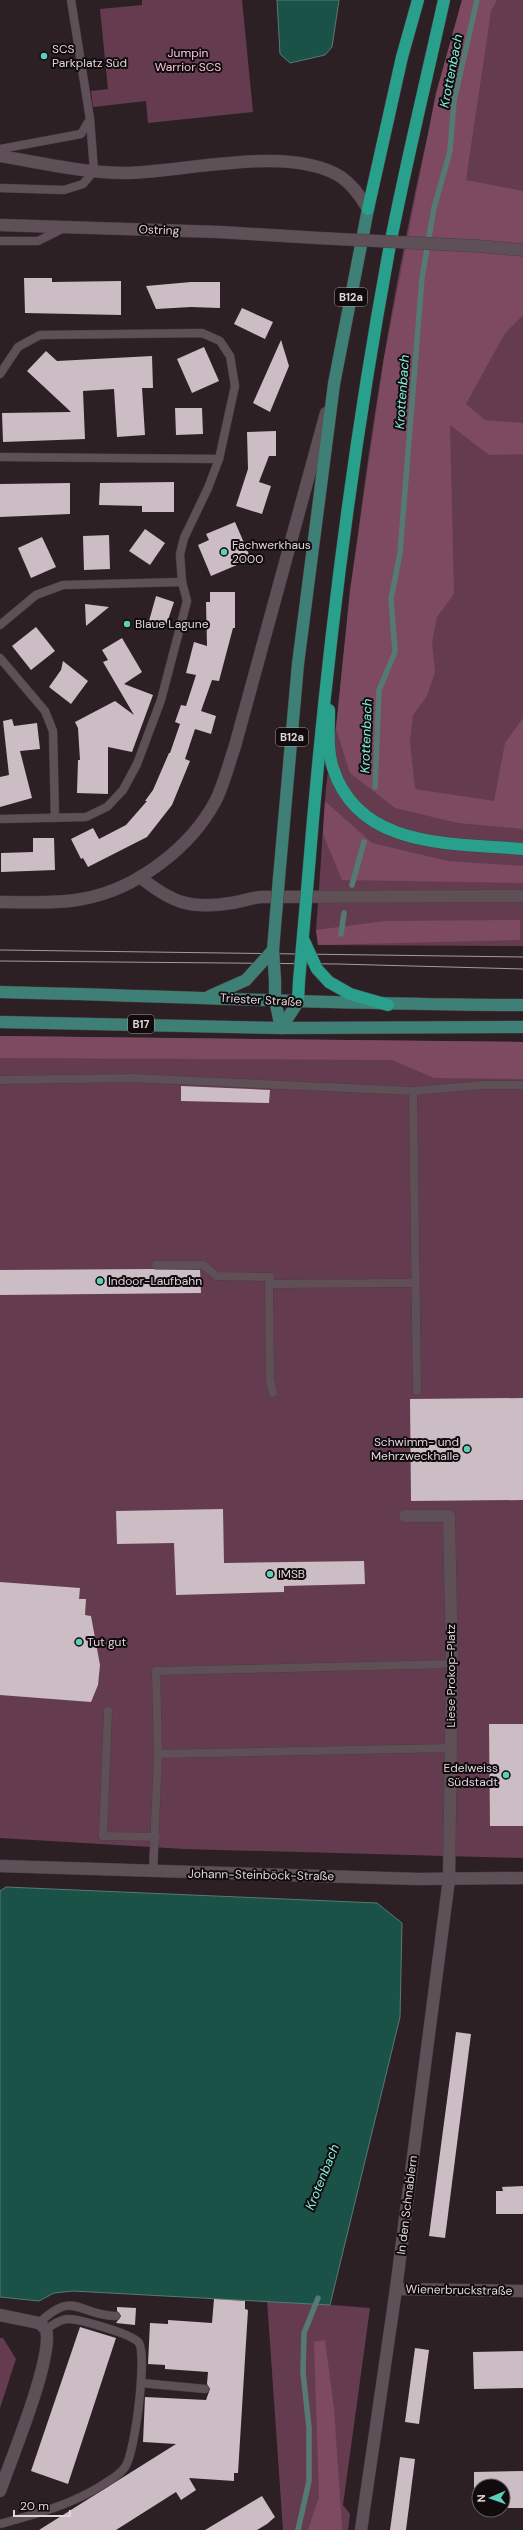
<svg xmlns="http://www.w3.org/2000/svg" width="523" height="2530" font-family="'DM Sans',sans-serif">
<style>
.green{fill:#653c4f}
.forest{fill:#7d4a62}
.water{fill:#1a5248;stroke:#557a74}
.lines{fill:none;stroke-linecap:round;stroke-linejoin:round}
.stream{stroke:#557a74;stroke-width:5.5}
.building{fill:#ccbcc3}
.service-casing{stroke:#493f43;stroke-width:9}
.minor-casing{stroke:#493f43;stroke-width:13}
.tertiary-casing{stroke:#493f43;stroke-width:13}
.primary-casing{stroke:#493f43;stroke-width:13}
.motorway-casing{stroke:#493f43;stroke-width:13}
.service{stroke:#5e5056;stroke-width:8}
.minor{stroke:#5e5056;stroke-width:12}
.tertiary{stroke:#5e5056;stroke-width:12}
.primary{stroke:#3e8076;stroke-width:12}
.motorway{stroke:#29a08c;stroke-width:12}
.tram{stroke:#a49a9e;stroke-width:1}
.minor-bridge-casing{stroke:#493f43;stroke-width:13;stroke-linecap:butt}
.primary-bridge-casing{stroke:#493f43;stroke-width:13;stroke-linecap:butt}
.motorway-bridge-casing{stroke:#493f43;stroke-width:13;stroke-linecap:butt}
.minor-bridge{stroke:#5e5056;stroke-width:12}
.primary-bridge{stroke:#3e8076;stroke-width:12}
.motorway-bridge{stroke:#29a08c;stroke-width:12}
.poi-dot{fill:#5dceb8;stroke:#110b0e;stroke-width:1.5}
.labels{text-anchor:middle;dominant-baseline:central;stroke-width:4;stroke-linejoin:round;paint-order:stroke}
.shield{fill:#110b0e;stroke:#a19a9d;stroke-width:1}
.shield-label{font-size:11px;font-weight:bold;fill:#dfd7da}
.poi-label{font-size:12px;fill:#dfd7da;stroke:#110b0e;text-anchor:start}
.park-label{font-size:12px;fill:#f7c5db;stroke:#110b0e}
.street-label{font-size:12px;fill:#dfd7da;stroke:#110b0e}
.water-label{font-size:13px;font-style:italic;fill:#83efd9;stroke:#110b0e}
</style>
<rect width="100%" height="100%" fill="#2c2025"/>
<g class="green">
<polygon points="142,0 242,0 253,112 148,123 146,101 93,107 91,91 108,89 100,9 142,5"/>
<path d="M462,0H523V946L318,945L316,930C320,883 322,835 326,788C328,765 334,742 337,718C361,477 397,234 462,0Z"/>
<polygon points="0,1036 523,1042 523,1858 184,1849 0,1838"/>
<polygon points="267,2300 370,2308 343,2505 350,2514 348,2530 283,2530"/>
<polygon points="0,2338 3,2338 16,2359 0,2408"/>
</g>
<g class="forest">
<polygon points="462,0 497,0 491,11 466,180 523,191 523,315 505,333 466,404 485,420 523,423 523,454 489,455 450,425 454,594 437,617 432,642 435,672 427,696 413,715 410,741 415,789 494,801 505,743 523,718 523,829 458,823 395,808 350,773 336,729 350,590 384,358 436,93"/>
<polygon points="325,801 372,843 448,861 523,866 523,883 342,880 323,834"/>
<polygon points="520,920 520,940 318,945 316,930 385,921"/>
<polygon points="0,1036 523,1042 523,1079 434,1078 392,1060 0,1058"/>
<polygon points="325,2340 334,2409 342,2528 342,2530 308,2530 319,2497 314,2342"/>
</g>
<g class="water">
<polygon points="277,0 339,0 332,47 325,55 290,63 280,54"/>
<polygon points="6,1887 377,1903 402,1923 400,2017 330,2305 73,2291 54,2293 39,2301 0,2297 0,1891"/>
</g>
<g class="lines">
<g class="stream">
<polyline points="375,787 379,690 395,652 391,599 400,553 422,278 434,208 450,151 454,101 477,0"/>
<polyline points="352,885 364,842"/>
<polyline points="341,934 344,913"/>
<polyline points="298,2530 309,2481 309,2428 303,2372 304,2333 318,2298"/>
</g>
</g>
<g class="building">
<polygon points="24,278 52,278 52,282 121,281 121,315 25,313"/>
<polygon points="191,282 220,282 220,308 191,307 156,309 146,286"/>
<polygon points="242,308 273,322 265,339 234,324"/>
<polygon points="281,340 289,366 270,412 253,403"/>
<polygon points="204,347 219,381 192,393 177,359"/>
<polygon points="46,351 57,361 152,356 153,388 142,388 145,435 117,437 114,389 83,391 85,439 3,442 2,413 71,412 27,371"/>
<polygon points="175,408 202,408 203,434 176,435"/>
<polygon points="276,431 276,456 269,456 259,482 271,486 262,514 236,506 248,469 247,432"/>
<polygon points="174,482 174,512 142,512 142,506 99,505 100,483"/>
<polygon points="70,483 70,514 0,517 0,484"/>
<polygon points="235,522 251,559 211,576 198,545 209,540 206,534"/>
<polygon points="145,529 165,543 150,565 129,551"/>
<polygon points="109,535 110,569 84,570 83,536"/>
<polygon points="42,537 56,567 31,578 18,548"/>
<polygon points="210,592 235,592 235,628 233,628 219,681 212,680 201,711 216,716 211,734 195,729 185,759 190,761 172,805 147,837 88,867 83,858 81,859 71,839 93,828 99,839 126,825 147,801 145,801 153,790 169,753 170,753 180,724 175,722 181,705 186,706 196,675 186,673 194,642 207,646 206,602 210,602"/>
<polygon points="156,596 174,602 166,626 149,621"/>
<polygon points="85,604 109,607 86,626"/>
<polygon points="36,627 55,651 31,670 12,646"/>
<polygon points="122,638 142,672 124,684 153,695 132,752 108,747 108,794 77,793 78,760 80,760 78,728 75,722 115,701 134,715 103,662 108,660 102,650"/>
<polygon points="63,661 88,681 71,704 49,687 61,670"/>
<polygon points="12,719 14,726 37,723 40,749 20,751 32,798 0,807 0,777 9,775 3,721"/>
<polygon points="33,838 54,838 55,870 1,872 1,853 33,852"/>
<polygon points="181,1086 270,1090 269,1103 181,1101"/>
<polygon points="152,1269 200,1270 201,1293 0,1295 0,1270"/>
<polygon points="523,1398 523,1500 411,1501 410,1399"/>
<polygon points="223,1509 224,1563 364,1561 365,1584 284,1586 284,1592 176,1595 174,1543 117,1544 116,1511"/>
<polygon points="0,1582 80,1588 79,1599 86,1599 85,1615 91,1616 100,1665 98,1685 91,1702 0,1695"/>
<polygon points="489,1724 523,1724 523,1826 490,1826"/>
<polygon points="456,2032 471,2034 445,2238 429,2236"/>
<polygon points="523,2186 523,2214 496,2214 496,2191 503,2191 502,2187"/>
<polygon points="214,2299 245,2301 245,2309 248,2310 238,2473 234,2473 234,2481 189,2478 196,2490 181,2500 176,2492 116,2530 39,2530 176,2444 143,2442 145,2397 206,2400 210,2389 207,2384 208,2372 165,2369 165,2365 148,2364 150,2323 168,2324 168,2320 212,2323"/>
<polygon points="117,2307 136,2308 135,2325 116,2323 121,2316 117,2311"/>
<polygon points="80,2327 116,2338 68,2484 31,2471"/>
<polygon points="415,2348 429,2350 419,2424 405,2422"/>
<polygon points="523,2351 523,2388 474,2389 473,2352"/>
<polygon points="400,2457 415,2459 406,2530 390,2530"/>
<polygon points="523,2471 523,2508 503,2508 503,2486 479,2486 479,2508 474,2508 474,2472"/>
<polygon points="262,2496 275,2517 267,2524 257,2530 205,2530"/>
</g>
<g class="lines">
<defs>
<g id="service">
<polyline points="0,149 81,134 90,119 71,0"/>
<polyline points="0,188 64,190 83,184 94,171 90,119"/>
<polyline points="0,241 38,241 64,228"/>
<polyline points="0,374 18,347 40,335 202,333 220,341 230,356 235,386 219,459 208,488 184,538 180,554 182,582 187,601 161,700 137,764 123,790 107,807 86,817 0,819"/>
<polyline points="0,457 219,459"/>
<polyline points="0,625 36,595 63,585 182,582"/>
<polyline points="0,658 45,711 53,731 55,818"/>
<polyline points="0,1080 132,1078 413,1091 417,1391"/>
<polyline points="413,1091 484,1085 523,1085"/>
<polyline points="156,1265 203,1265 217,1276 270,1277 270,1285"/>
<polyline points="273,1393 270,1380 269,1284 415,1283"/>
<polyline points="108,1711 103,1836 156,1837"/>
<polyline points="158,1754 156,1671 452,1664"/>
<polyline points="153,1873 158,1754 451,1748"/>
<path d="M39,2323C75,2289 77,2315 116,2316"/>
<polyline points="141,2383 205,2389"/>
<path d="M0,2524C37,2514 71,2505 104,2484C111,2479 120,2475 125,2467C135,2454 147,2357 139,2343C133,2334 79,2319 68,2319C60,2319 53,2325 46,2329"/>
</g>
<g id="minor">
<path d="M0,156C41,163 84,173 126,173C185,172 290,144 341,177C353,185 361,197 368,209"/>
<polyline points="0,225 219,232 318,238"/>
<polyline points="477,246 523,250"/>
<path d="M140,877C171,902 190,910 231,903C241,902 250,898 261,897L523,896"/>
<path d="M0,902C27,902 55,904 82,899C135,890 191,848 216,800C224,784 229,763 235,746L326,413"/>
<polyline points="405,1516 449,1516 452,1664 449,1879"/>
<polyline points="396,2289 523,2291"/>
<path d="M0,2315L39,2323L46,2329C54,2357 11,2459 0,2491"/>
</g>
<g id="tertiary">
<polyline points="0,1866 418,1879 523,1878"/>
<polyline points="361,2530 396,2289 449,1879"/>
</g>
<g id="primary">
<polyline points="279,878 298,664 334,384 368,209"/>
<polyline points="275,980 275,1000 281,1028"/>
<path d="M0,992C174,996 349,1005 523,1005"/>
<polyline points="210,996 246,980"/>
<polyline points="0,1022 281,1028 523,1027"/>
<polyline points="281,1028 298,1002"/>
</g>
<g id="motorway">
<polyline points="368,209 402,57 418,0"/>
<path d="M329,710C329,728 327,750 333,768C359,850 454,843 523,849"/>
<path d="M308,879C325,667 351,455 390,245C406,163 426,81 444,0"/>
<polyline points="329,982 350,994 388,1005"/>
<polyline points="298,1002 299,981"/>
</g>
</defs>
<use href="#service" class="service-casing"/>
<use href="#minor" class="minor-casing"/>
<use href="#tertiary" class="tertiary-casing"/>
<use href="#primary" class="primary-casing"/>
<use href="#motorway" class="motorway-casing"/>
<use href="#service" class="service"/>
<use href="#minor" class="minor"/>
<use href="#tertiary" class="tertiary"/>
<use href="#primary" class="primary"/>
<use href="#motorway" class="motorway"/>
<g class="tram">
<polyline points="0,950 523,957"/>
<polyline points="0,961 338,964 523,969"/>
</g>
<defs>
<polyline id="minor-bridge" points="318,238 477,246"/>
<g id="primary-bridge">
<polyline points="246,980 273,950"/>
<polyline points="275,980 273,950 279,878"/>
</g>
<g id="motorway-bridge">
<polyline points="304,941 317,969 329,982"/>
<polyline points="299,981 308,879"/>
</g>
</defs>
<use href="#minor-bridge" class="minor-bridge-casing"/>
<use href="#primary-bridge" class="primary-bridge-casing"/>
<use href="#motorway-bridge" class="motorway-bridge-casing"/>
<use href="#minor-bridge" class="minor-bridge"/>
<use href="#primary-bridge" class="primary-bridge"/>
<use href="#motorway-bridge" class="motorway-bridge"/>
</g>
<g class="poi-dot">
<circle cx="44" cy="56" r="4"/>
<circle cx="224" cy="552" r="4"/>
<circle cx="127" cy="624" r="4"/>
<circle cx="100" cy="1281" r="4"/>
<circle cx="467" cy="1449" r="4"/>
<circle cx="270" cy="1574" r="4"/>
<circle cx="79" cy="1642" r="4"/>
<circle cx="506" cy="1775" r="4"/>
</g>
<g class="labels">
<g class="shield">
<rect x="335" y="288" width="32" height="18" rx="3"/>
<rect x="276" y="728" width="32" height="18" rx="3"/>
<rect x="128" y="1015" width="26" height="18" rx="3"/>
</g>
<g class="shield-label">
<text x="351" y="297">B12a</text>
<text x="292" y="737">B12a</text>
<text x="141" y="1024">B17</text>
</g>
<g class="poi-label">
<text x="52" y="49">SCS<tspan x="52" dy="14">Parkplatz Süd</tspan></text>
<text x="232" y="545">Fachwerkhaus<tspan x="232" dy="14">2000</tspan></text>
<text x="135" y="624">Blaue Lagune</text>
<text x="108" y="1281">Indoor-Laufbahn</text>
<text x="459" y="1442" text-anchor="end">Schwimm- und<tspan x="459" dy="14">Mehrzweckhalle</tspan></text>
<text x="278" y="1574">IMSB</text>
<text x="87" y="1642">Tut gut</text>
<text x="498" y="1768" text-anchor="end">Edelweiss<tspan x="498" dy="14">Südstadt</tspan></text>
</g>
<g class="park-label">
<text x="188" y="53">Jumpin<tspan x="188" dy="14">Warrior SCS</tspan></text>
</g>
<g class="street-label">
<text transform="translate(159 230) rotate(2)">Ostring</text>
<text transform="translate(261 1000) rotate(3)">Triester Straße</text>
<text transform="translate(451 1676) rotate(-90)">Liese Prokop-Platz</text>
<text transform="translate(261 1875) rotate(1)">Johann-Steinböck-Straße</text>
<text transform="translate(407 2205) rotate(-83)">In den Schnablern</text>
<text transform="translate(459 2290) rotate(1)">Wienerbruckstraße</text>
</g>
<g class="water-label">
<text transform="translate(451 71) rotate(-79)">Krottenbach</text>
<text transform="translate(402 392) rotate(-86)">Krottenbach</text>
<text transform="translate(366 736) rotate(-88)">Krottenbach</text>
<text transform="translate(322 2177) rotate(-68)">Krotenbach</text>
</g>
</g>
<g transform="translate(491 2498) rotate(268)"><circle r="19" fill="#110b0e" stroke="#635d60"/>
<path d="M0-3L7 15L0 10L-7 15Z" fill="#5dceb8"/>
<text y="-6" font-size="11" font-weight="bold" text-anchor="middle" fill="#dfd7da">N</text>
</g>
<path d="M14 2510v6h56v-6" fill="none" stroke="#dfd7da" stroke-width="2"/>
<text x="20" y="2510" font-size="12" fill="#dfd7da" stroke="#110b0e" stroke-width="3" paint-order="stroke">20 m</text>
</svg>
